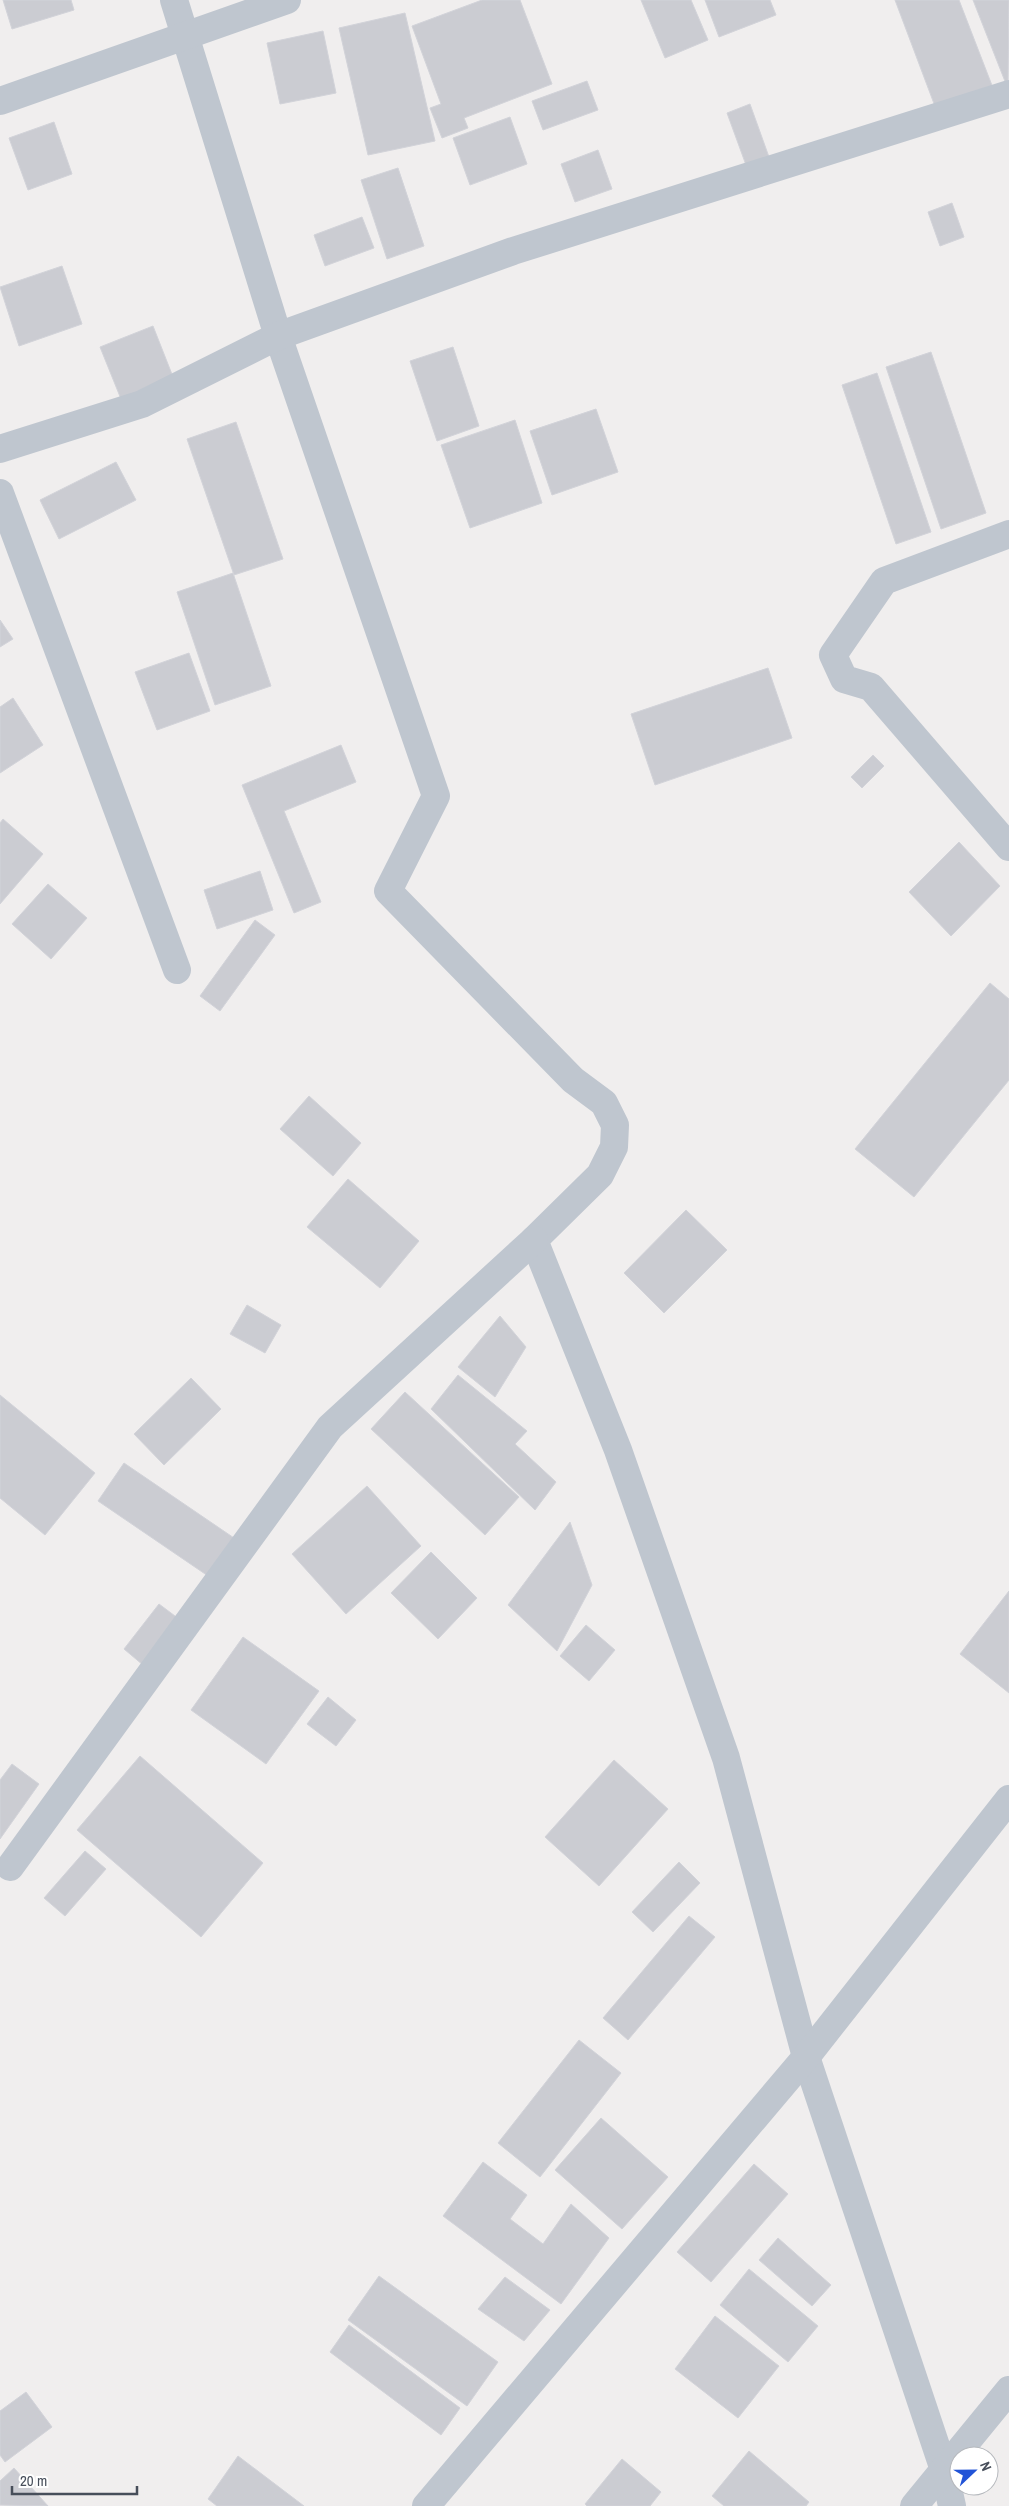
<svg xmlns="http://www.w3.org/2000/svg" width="1009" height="2506" font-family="'Archivo Narrow',sans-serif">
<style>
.building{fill:#cbccd2;stroke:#d2d3d9}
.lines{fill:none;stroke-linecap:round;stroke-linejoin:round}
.street{stroke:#bfc6cf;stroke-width:28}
</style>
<rect width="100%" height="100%" fill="#f0eeee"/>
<g class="building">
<polygon points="3,0 71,0 74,10 12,29"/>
<polygon points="482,0 520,0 552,84 464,118 468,128 442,138 430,108 441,104 412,26"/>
<polygon points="641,0 691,0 708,40 665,58"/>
<polygon points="705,0 770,0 776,15 719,37"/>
<polygon points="895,0 959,0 993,88 936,109"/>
<polygon points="973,0 1009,0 1008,89"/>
<polygon points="405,13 435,141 368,155 339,28"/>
<polygon points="323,31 336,93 280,104 267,43"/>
<polygon points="587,81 598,110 543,130 532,101"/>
<polygon points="750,104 769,157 746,165 727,113"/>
<polygon points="510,117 527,164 470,185 453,138"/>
<polygon points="54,122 72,174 28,190 9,138"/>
<polygon points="598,150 612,189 575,202 561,164"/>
<polygon points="398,168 424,246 387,259 361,180"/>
<polygon points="952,203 964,237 940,246 928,212"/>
<polygon points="362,217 374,248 325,266 314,235"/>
<polygon points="62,266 82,324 19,346 0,287"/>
<polygon points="153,326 175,382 123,404 100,347"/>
<polygon points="453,347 479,426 437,441 410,361"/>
<polygon points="931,352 986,513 941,529 886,367"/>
<polygon points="877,373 931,532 896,544 842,385"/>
<polygon points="596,409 618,472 552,495 530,431"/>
<polygon points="515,420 542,503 470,528 441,445"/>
<polygon points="236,422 283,559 234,575 187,439"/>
<polygon points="116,462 136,500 59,539 40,500"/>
<polygon points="233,573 271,686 215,705 177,592"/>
<polygon points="0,620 13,639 0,647"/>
<polygon points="189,653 210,711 157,730 135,672"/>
<polygon points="768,668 792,738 655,785 631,714"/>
<polygon points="13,698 43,745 0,773 0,707"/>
<polygon points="341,745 356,782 284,811 321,902 294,913 242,785"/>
<polygon points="873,755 884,766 862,788 851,777"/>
<polygon points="3,819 43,854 0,904 0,823"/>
<polygon points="959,842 1000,886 951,936 909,892"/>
<polygon points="260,871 273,910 217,929 204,890"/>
<polygon points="48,884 87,918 51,959 12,924"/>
<polygon points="255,920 275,935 220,1011 200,996"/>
<polygon points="990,983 1009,999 1009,1080 914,1197 855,1149"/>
<polygon points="309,1096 361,1143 333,1176 280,1129"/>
<polygon points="348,1179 419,1241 380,1288 307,1227"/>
<polygon points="686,1210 727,1250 664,1313 624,1273"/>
<polygon points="247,1305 281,1325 265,1353 230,1334"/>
<polygon points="500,1316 526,1347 495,1397 458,1367"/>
<polygon points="458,1375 527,1431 515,1444 556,1482 535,1510 431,1409"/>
<polygon points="191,1378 221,1409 164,1465 134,1434"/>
<polygon points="405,1392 519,1497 485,1535 371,1429"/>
<polygon points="0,1395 95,1473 45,1535 0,1498"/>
<polygon points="124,1463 237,1540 211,1578 98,1501"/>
<polygon points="367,1486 421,1546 346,1614 292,1554"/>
<polygon points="570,1522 592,1585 557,1651 508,1605"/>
<polygon points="431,1552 477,1598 438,1639 391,1593"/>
<polygon points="1009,1591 1009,1693 960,1654"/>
<polygon points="159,1604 179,1619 143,1665 124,1649"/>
<polygon points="586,1625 615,1650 589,1681 560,1656"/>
<polygon points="243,1637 319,1691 266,1764 191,1710"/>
<polygon points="328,1697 356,1720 336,1746 307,1724"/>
<polygon points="140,1756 263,1863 201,1937 77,1830"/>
<polygon points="614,1760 668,1809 599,1886 545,1837"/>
<polygon points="12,1764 39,1784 0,1839 0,1780"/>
<polygon points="85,1851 106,1869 65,1916 44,1898"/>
<polygon points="679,1862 700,1883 653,1932 632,1912"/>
<polygon points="689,1916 715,1937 628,2040 603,2018"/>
<polygon points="579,2040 621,2073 540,2177 498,2143"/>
<polygon points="601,2118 668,2177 622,2229 555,2170"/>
<polygon points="483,2162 527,2195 510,2219 543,2244 571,2204 609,2238 561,2304 443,2216"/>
<polygon points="754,2164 788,2194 711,2282 677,2252"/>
<polygon points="778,2238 831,2285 812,2306 759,2260"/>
<polygon points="749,2269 818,2326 788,2362 720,2305"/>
<polygon points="379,2276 498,2362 467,2406 348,2320"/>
<polygon points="505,2277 550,2310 524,2341 478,2309"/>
<polygon points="715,2316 779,2366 738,2418 675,2369"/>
<polygon points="349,2325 460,2408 441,2435 330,2352"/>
<polygon points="26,2392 52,2427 5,2462 0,2455 0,2411"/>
<polygon points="749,2451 809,2502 806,2506 724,2506 712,2496"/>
<polygon points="238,2456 304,2506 217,2506 208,2499"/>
<polygon points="622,2459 661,2492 650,2506 587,2506 585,2504"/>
<polygon points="14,2468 48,2506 0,2505 0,2481"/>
</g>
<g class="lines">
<g class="street">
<polyline points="174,0 278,336 436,796 388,891 573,1080 604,1103 615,1125 614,1147 600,1175 534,1240 618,1450 726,1758 806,2057 944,2470 952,2506"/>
<polyline points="0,101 287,0"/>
<polyline points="0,449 142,404 278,336 513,251 1009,94"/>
<polyline points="0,493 177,970"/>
<polyline points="1009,534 884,581 833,655 844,679 871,687 1009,847"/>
<polyline points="10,1867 330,1427 534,1240"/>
<polyline points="426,2506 806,2057 1009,1799"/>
<polyline points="914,2506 1009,2390"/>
</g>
</g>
<g transform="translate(974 2471) rotate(68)"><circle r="24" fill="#ffffff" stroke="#b5b8bd"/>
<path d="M0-4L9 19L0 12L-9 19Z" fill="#2254d7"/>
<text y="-8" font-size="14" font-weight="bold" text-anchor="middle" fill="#474e5a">N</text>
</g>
<path d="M12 2486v8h125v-8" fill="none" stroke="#474e5a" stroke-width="2.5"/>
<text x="20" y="2486" font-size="15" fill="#474e5a" stroke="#ffffff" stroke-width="4" paint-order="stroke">20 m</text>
</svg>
